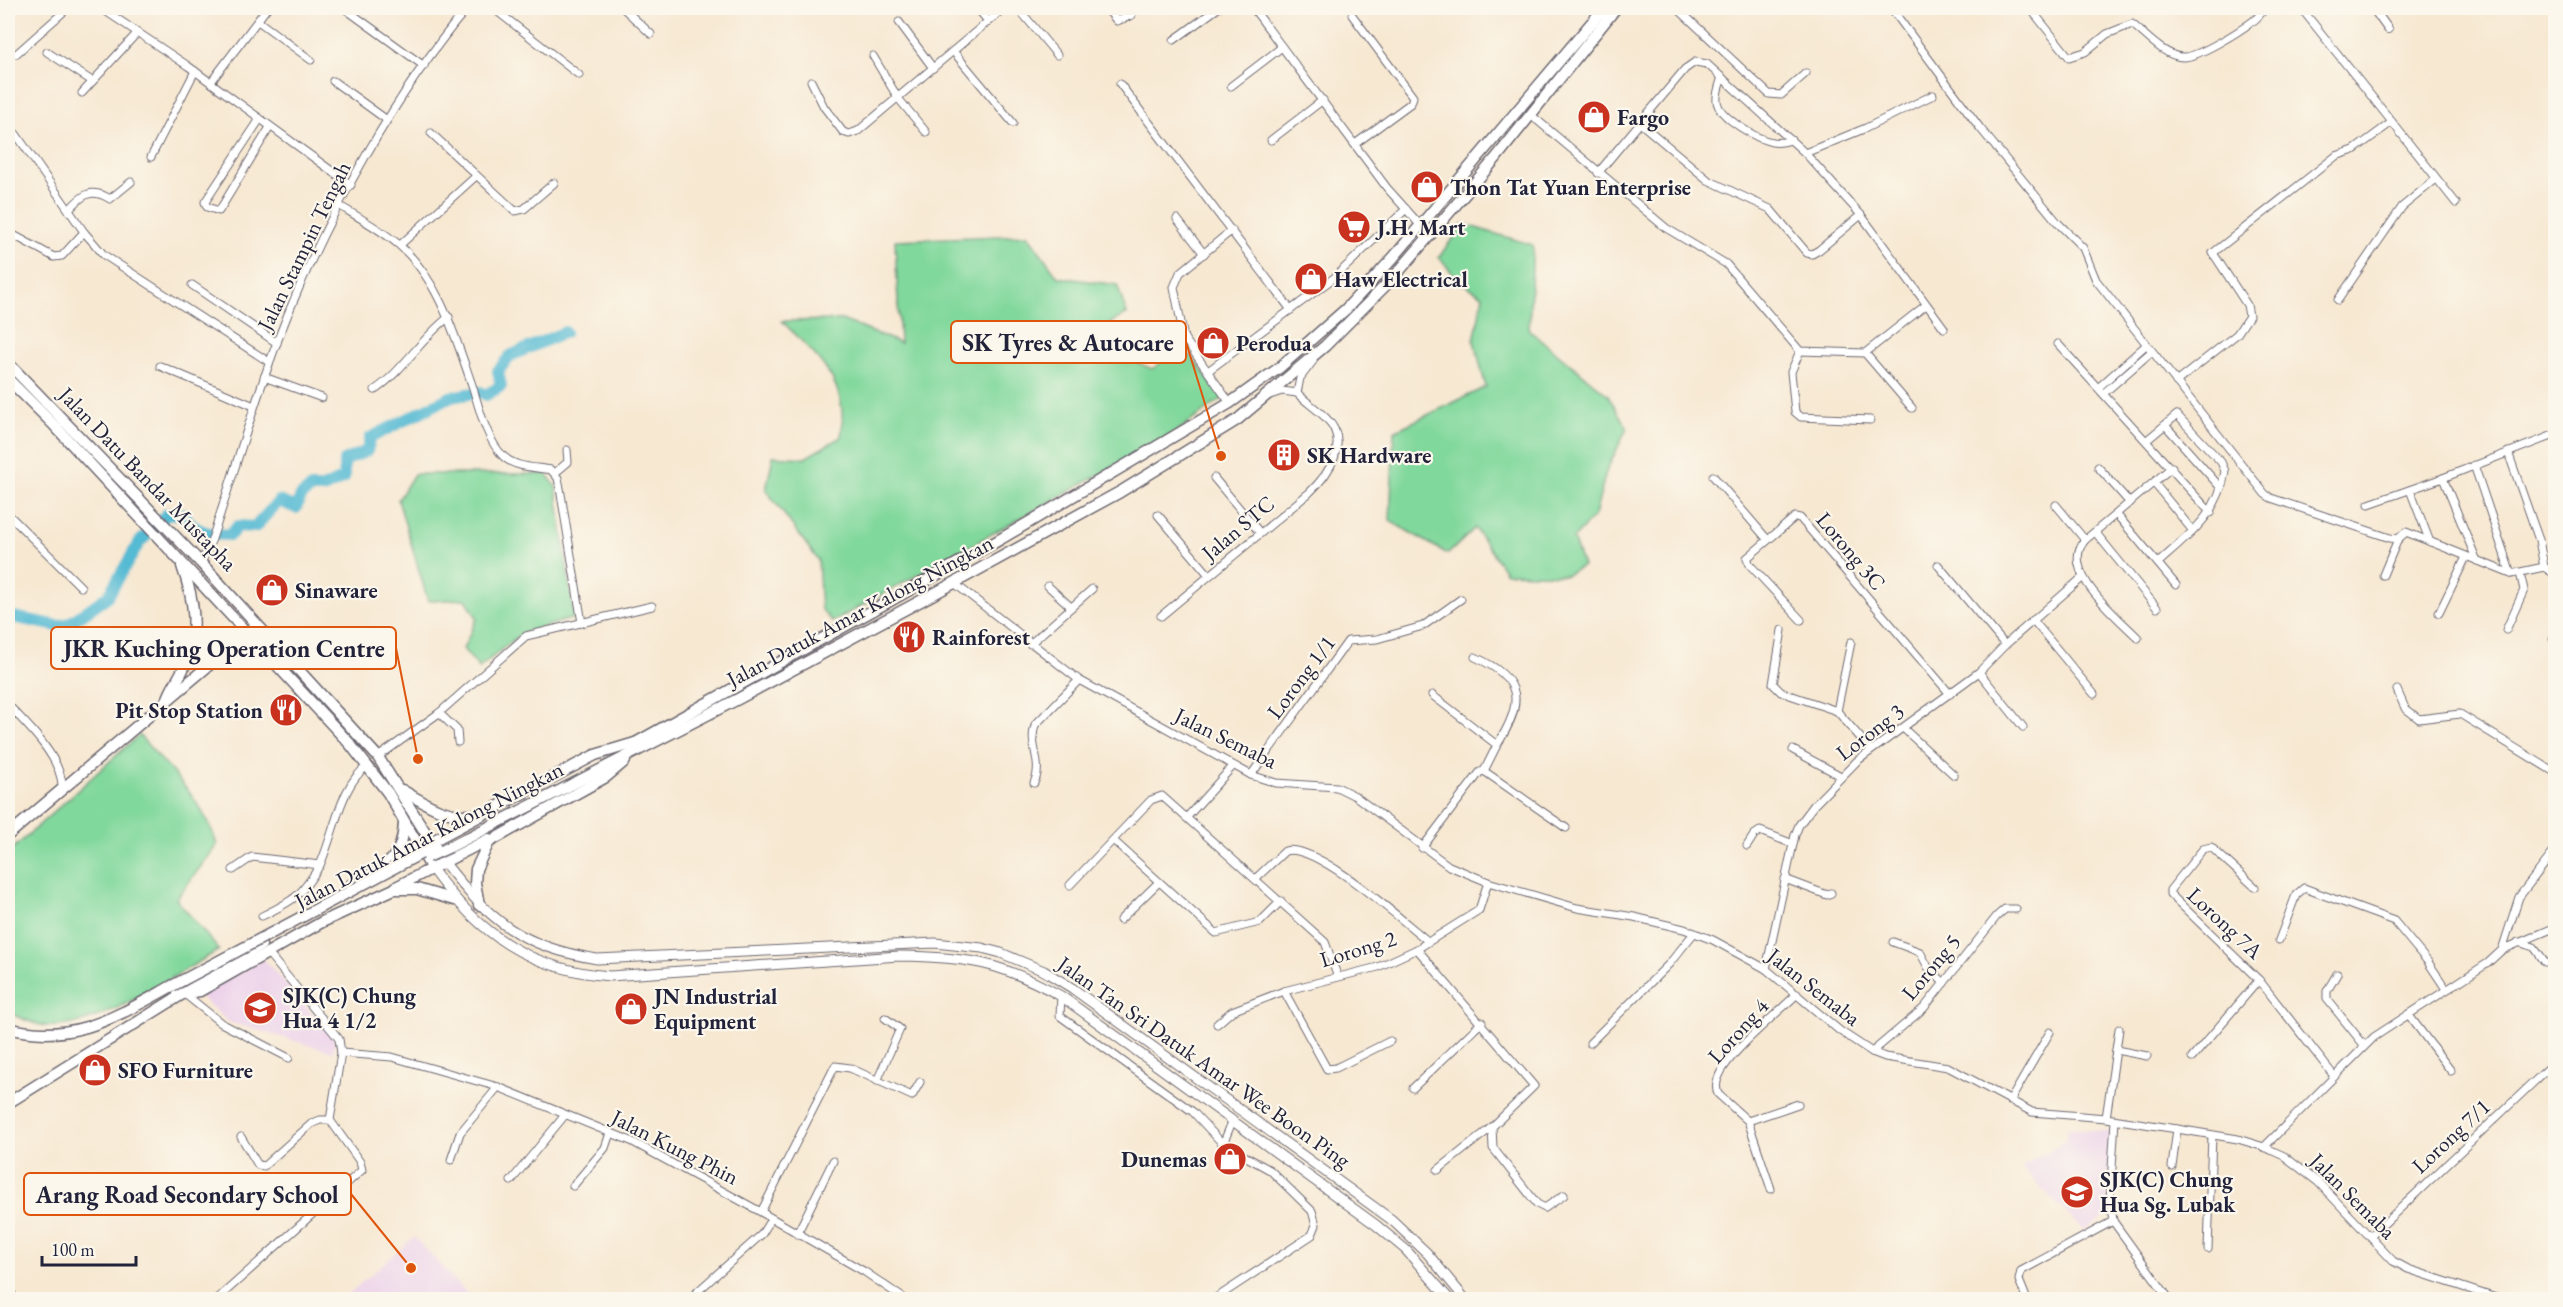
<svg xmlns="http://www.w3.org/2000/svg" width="2563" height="1307" font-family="'EB Garamond',serif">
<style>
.built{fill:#ecd1ea}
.green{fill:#81d89c;stroke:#527d6c;stroke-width:1.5}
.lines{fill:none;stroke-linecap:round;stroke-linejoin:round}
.river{stroke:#54bad3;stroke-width:12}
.minor-casing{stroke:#6d6770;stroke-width:9}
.tertiary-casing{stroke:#6d6770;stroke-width:10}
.secondary-casing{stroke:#6d6770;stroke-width:11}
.trunk-casing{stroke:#6d6770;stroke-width:13}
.minor{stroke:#fff;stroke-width:7}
.tertiary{stroke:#fff;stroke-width:8}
.secondary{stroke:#fff;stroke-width:9}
.trunk{stroke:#fff;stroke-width:10}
.trunk-bridge-casing{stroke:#6d6770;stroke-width:13;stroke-linecap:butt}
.trunk-bridge{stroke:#fff;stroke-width:10}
.labels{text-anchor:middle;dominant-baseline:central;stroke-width:4.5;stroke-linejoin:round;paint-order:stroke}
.poi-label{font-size:22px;font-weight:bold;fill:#22223b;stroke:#fbf7ec;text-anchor:start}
.street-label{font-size:22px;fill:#22223b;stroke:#fbf7ec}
.leader{fill:none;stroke:#de560e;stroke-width:2}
.callout-dot{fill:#de560e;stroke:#fbf7ec;stroke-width:2}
.callout{fill:#fbf7ec;stroke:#de560e;stroke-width:2}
.callout-label{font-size:24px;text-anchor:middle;font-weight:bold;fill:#22223b}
</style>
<rect width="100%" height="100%" fill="#fbf7ec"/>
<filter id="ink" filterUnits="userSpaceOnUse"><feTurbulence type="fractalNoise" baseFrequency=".0167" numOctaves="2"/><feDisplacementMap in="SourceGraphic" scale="12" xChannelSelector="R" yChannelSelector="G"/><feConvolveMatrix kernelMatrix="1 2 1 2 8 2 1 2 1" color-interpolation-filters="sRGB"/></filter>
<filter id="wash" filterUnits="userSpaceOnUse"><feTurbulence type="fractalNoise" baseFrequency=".008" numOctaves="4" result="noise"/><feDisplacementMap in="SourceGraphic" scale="24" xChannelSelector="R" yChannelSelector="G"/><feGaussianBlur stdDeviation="1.35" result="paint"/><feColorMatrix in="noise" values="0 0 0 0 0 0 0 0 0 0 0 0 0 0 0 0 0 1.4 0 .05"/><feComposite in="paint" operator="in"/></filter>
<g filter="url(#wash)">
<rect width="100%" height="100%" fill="#f7e8d2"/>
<g class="built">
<polygon points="264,959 335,1040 333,1052 228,1022 197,994"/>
<polygon points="2068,1128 2111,1132 2107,1216 2083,1230 2021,1167 2067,1141"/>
<polygon points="414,1237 472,1299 343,1299"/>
</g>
<g class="green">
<polygon points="1463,224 1533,245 1529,330 1608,395 1627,428 1606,472 1595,515 1573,539 1583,566 1566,575 1506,573 1475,528 1448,554 1390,521 1394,431 1486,387 1474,341 1483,296 1458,280 1439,257"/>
<path d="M1028,235L1058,277L1117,285L1127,314L1110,323L1125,357L1152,369L1183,346L1223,398L1173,434L832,622L821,609L818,560L766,490L773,456L805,458L841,437C850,381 817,358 782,321L842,320L900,343L895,240Z"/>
<polygon points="414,474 546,474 556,486 574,618 522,633 479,668 463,649 477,618 466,599 428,601 398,500"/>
<path d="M139,735C168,769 205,801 217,845L176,899L219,950C176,974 96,1031 47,1026C34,1025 20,1017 8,1013V853Z"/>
</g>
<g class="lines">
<path class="river" d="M8,616L58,626L70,623L108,596L139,543L167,514H184C193,533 210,534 230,535L238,526L255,527L279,501L296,508L301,496L311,488H323L344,478V461L367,451L370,438L450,397L480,392L486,395L501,386L498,371L510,356L565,332"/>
</g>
</g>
<g filter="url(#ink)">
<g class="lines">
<defs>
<g id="minor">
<polyline points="101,8 188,66 351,185"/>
<polyline points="344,8 424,66"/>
<polyline points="442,8 460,17"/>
<polyline points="493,8 579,75"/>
<polyline points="623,8 651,34"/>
<polyline points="977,8 988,21"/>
<polyline points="1018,8 1057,55"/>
<polyline points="1106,8 1117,21 1132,15"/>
<polyline points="1253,8 1387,188 1421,226"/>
<polyline points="1677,8 1769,94 1781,95 1806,73"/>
<polyline points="1891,8 1980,128 2058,223 2083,248 2096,280 2265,494 2271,498 2390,538 2398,539 2406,532 2511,574 2544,567 2556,575"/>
<path d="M2030,8L2069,57L2085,52L2107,34L2132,24C2145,34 2165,57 2183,57C2197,58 2240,31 2253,21C2258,18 2261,12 2266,8"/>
<polyline points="2301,8 2392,122"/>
<polyline points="1352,15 1413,97 1411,103 1355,144"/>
<polyline points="258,21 311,60"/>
<polyline points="899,22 933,68"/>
<polyline points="1174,40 1218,8"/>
<polyline points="953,51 1013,123"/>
<polyline points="47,52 92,81"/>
<polyline points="16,54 68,8"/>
<polyline points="873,56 898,98 926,132"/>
<path d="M1722,77C1720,84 1716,93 1717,101C1718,117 1757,139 1772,142C1778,143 1785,142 1791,140"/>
<polyline points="333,81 387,120"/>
<polyline points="811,81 824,107 843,132 849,134 858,131 1004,8"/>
<polyline points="211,82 267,8"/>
<polyline points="1120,84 1291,310"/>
<polyline points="1231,86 1282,47"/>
<polyline points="82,93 138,32"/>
<polyline points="1531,115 1666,228 1726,264 1800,351 1865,353 1926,305"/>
<polyline points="260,119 205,202 207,207 219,211 270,127"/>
<polyline points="1639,122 1708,180 1770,209 1807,253 1812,254 1819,250 1861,215"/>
<polyline points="8,128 16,134 84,232 104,255 269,362"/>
<polyline points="431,133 515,211 524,209 554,183"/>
<polyline points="1271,140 1323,100"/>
<polyline points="1805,153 1866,128 1933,95"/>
<polyline points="151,157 195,71"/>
<polyline points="1598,173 1685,69 1695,62 1707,64 1805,153 1861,215 1944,328"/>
<path d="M340,206C360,218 380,229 398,244C439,279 455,336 472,385C479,407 486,439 503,456C515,468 535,467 551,470L558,478L560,488L582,623"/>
<path d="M69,210C82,195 91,187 110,199L131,182"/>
<polyline points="1177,219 1204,254"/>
<polyline points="8,232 54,257 62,256 84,232"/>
<polyline points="400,245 475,177"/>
<polyline points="192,285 277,343"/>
<polyline points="2338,300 2402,207 2436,179"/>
<polyline points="2058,344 2211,513"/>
<polyline points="1800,351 1791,372 1795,412 1801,417 1870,420"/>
<polyline points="1865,353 1912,408"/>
<polyline points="160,366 254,406"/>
<polyline points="1208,371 1335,277 1406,209"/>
<polyline points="264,377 322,398"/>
<polyline points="2176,382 2237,334 2249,316 2247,305 2213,253 2336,156 2354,150 2392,122 2456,203"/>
<polyline points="2099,387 2146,345"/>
<path d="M375,390C404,370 421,338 449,317"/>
<polyline points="2104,393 2151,352"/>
<polyline points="1270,395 1282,391 1297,393"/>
<polyline points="1230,403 1184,338 1174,287 1180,273 1232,230"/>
<polyline points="2165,425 2221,488"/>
<path d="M2147,440L2177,415L2221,462L2225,471C2219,514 2188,536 2158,563"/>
<polyline points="2508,452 2539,540 2544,567"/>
<polyline points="2474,465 2511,574"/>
<polyline points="2098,467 2130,503"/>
<polyline points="555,473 568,462 567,450"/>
<polyline points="1713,476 1767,539"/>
<polyline points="1214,478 1260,533"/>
<polyline points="2154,483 2193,531"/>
<polyline points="2410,490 2430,542"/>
<polyline points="2369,504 2443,478"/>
<polyline points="2056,505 2085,540"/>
<polyline points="8,514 81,587"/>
<polyline points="1158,515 1209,575"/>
<polyline points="2117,515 2176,585"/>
<polyline points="2096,533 2157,608"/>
<polyline points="2477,561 2443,478 2556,434"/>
<path d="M201,563L212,539C237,464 258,388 288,314C329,212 397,92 467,8"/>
<polyline points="1938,565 2005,645"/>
<polyline points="2383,575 2398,539"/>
<polyline points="954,583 1079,680 1251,775 1276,783 1337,787 1355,796 1449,866 1488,882 1577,908 1634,917 1684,929 1713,940 1766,969 1840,1031 1872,1052 1885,1057 1948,1067 2032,1112 2106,1118 2177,1129 2238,1139 2264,1147 2284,1156 2318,1182 2393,1261 2408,1269 2502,1300"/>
<polyline points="1048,586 1071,607"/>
<polyline points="2439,613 2466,557"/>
<path d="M1161,616L1309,493C1329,474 1351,442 1326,418C1317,409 1306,402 1297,393L1300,378L1313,361"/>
<polyline points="1801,620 1750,565 1747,558 1795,517 1800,518 1950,694"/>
<polyline points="2033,620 2094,694"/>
<polyline points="1782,630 1773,684 1781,692 1837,711 1871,750"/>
<polyline points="2506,630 2524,590 2520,573"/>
<path d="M2138,638C2118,617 2058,571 2085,540L2172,467"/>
<polyline points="2553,639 2556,634"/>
<polyline points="1030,644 1092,589"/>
<path d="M1475,657C1524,679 1524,703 1497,745"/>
<polyline points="1979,672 2023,727"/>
<polyline points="2397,690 2405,708 2419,719 2460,714 2556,773"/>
<polyline points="1432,695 1497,745 1484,771"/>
<path d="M8,705C28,725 64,761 62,789"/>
<polyline points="1837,711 1851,642"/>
<polyline points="439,713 457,730 458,742"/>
<polyline points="1904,729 1954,775"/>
<polyline points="1793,750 1841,776"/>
<polyline points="378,757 439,713 526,636 652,606"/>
<polyline points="1251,775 1348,641 1377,639 1423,626 1461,599"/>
<path d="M1034,783C1044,763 1028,745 1035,725L1079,680"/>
<polyline points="1188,816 1233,766"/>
<polyline points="1114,841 1216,933 1260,922 1281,901"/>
<polyline points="1747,846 1754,835 1760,831 1793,844"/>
<polyline points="1422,848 1480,772 1484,771 1566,828"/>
<path d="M233,870L252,857L320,865C334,835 341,782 368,766"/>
<path d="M1255,879L1285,851C1316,842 1402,921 1428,941"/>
<polyline points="1785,879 1827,895 1831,893"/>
<polyline points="1070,885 1151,800 1162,796 1325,942 1337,975"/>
<polyline points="2255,887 2211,847 2203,849 2170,890 2170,894 2259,980 2334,1076"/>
<path d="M262,916C295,900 301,896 320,865"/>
<polyline points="1120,920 1159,882"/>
<polyline points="2279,940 2296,895 2304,888 2394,921 2428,962 2446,989"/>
<polyline points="1893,942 1920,952 1928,967 1944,983"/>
<polyline points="2518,942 2534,947 2545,962"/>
<polyline points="1417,949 1534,1086 1492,1127 1438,1170"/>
<polyline points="2502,950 2556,927"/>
<polyline points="1766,969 1795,835 1799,825 1814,805 1857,761 1979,672 2005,645 2082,578"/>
<polyline points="2337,974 2327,991 2327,999 2364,1045"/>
<polyline points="1284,991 1327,1069 1336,1068 1390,1041"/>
<polyline points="186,995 221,1023 289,1058"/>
<polyline points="1061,996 1060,1016 1193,1112 1223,1144 1270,1170 1312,1211 1316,1225 1312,1235 1213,1300"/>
<polyline points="2408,1014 2451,1071"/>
<polyline points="1217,1024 1232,1011 1284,991 1378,967 1417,949 1479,910 1488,882"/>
<polyline points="1590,1043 1669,964 1694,933"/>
<polyline points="2116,1050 2119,1029"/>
<polyline points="1872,1052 1924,1008 1997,916 2005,909 2016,909"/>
<polyline points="341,1053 392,1057 498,1087 631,1141 761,1212 865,1272 906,1300"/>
<polyline points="2192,1058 2259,980"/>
<polyline points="877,1081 900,1029 885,1018"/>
<polyline points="1413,1088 1482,1022"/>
<polyline points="2010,1101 2050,1032"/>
<polyline points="2106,1118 2116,1050 2147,1056"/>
<polyline points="2115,1120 2110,1200 2113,1221 2170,1300"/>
<polyline points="1748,1121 1798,1104"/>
<polyline points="1492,1127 1493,1148 1537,1204 1545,1208 1564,1195"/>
<polyline points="241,1137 258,1165 264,1166 311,1124 320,1120 330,1120"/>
<polyline points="1223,1144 1232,1122"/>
<polyline points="2264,1147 2374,1037 2488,963 2502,950 2519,897 2556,849"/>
<polyline points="451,1160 460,1133 498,1087"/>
<polyline points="2172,1167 2177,1129"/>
<polyline points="511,1181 565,1115"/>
<polyline points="573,1186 605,1148 610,1133"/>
<path d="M1771,1189L1748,1121L1718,1094C1716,1089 1716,1082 1719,1076C1729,1052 1777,1014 1797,994"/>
<polyline points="761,1212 835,1066 850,1068 912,1096 920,1082"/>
<polyline points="797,1234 833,1161"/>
<polyline points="2371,1236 2556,1061"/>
<polyline points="2208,1249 2212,1135"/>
<polyline points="8,1289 16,1300"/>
<polyline points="1217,1297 1231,1300"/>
<polyline points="216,1300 362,1170 360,1162 330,1120 341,1053 339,1039 267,952"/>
<polyline points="688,1300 762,1234 771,1219"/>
<polyline points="2027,1300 2019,1280 2021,1271 2113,1221"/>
</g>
<polyline id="tertiary" points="2373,8 2388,29"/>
<g id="secondary">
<path d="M444,862C490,921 521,947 597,959L935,943L982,948L1001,953L1044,971L1072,988L1392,1220L1427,1253L1466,1300"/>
<path d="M432,869C479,934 529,970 610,976L899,956C968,957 1000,962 1061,996L1376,1225L1406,1250L1450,1300"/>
</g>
<g id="trunk">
<polyline points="8,363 201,563 378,757 444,862"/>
<polyline points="8,379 54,425 350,744 388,793 432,869"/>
<path d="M167,701C171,688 179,679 184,667C200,634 194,599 182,566"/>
<polyline points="630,746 999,540 1230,403 1279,368 1346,309 1393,258 1604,8"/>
<path d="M402,790C425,804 450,820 479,814"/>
<polyline points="8,835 253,628"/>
<polyline points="450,847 738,699 954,583 1120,492 1237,420 1325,346 1394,277 1496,158 1616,8"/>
<polyline points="391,863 595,755 635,743"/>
<path d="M351,885C382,868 403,863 404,822"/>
<polyline points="396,887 489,839"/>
<polyline points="479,905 475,883 476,869 489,842 606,777 625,761"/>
<polyline points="178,994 200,991 322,922 394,889 417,889 454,900"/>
<path d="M8,1028C73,1045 117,1016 172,986"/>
<polyline points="8,1103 261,945"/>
</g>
</defs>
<use href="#minor" class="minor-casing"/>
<use href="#tertiary" class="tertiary-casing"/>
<use href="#secondary" class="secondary-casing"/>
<use href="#trunk" class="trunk-casing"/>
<use href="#minor" class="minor"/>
<use href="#tertiary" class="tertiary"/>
<use href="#secondary" class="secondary"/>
<use href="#trunk" class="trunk"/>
<defs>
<g id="trunk-bridge">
<polyline points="428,857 450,847"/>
<polyline points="172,986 435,846"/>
</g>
</defs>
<use href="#trunk-bridge" class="trunk-bridge-casing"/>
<use href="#trunk-bridge" class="trunk-bridge"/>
</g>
</g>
<defs>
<symbol id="shop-disc" viewBox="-11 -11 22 22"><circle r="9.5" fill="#c8321e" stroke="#fbf7ec"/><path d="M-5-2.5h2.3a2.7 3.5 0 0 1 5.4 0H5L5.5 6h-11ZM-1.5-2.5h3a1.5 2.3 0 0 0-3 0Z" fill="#fff"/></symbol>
<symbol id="supermarket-disc" viewBox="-11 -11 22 22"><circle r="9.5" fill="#c8321e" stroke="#fbf7ec"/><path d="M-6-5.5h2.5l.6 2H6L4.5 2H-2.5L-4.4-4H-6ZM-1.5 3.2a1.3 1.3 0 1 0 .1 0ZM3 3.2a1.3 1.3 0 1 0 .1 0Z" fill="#fff"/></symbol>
<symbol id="building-disc" viewBox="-11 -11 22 22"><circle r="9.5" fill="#c8321e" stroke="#fbf7ec"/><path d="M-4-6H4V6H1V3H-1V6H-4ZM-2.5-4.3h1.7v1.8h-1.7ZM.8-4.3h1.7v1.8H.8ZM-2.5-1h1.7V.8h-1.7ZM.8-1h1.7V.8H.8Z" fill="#fff"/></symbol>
<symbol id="restaurant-disc" viewBox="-11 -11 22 22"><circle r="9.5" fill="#c8321e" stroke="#fbf7ec"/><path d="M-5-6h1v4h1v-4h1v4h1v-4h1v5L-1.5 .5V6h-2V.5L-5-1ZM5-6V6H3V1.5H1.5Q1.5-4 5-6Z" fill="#fff"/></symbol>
<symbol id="school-disc" viewBox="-11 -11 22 22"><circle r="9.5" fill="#c8321e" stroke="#fbf7ec"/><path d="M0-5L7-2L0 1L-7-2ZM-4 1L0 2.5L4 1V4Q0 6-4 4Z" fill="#fff"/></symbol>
</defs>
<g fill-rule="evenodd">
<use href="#shop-disc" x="1575" y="98" width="38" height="38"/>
<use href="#shop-disc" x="1408" y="168" width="38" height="38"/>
<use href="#supermarket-disc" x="1335" y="208" width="38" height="38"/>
<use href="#shop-disc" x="1292" y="260" width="38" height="38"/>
<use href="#shop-disc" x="1194" y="324" width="38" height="38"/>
<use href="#building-disc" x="1265" y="436" width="38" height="38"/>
<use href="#shop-disc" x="253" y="571" width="38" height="38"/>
<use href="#restaurant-disc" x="890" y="618" width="38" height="38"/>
<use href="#restaurant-disc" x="267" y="691" width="38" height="38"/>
<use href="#school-disc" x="241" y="989" width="38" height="38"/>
<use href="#shop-disc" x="612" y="990" width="38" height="38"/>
<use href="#shop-disc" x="76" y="1051" width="38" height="38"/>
<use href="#shop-disc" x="1211" y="1140" width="38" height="38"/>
<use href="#school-disc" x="2058" y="1173" width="38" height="38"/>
</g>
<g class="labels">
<g class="poi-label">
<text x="1617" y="117">Fargo</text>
<text x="1450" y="187">Thon Tat Yuan Enterprise</text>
<text x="1377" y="227">J.H. Mart</text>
<text x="1334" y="279">Haw Electrical</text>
<text x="1236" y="343">Perodua</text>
<text x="1307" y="455">SK Hardware</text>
<text x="295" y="590">Sinaware</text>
<text x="932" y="637">Rainforest</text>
<text x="263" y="710" text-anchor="end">Pit Stop Station</text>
<text x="283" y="995">SJK(C) Chung<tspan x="283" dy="25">Hua 4 1/2</tspan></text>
<text x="654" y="996">JN Industrial<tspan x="654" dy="25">Equipment</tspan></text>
<text x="118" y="1070">SFO Furniture</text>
<text x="1207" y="1159" text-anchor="end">Dunemas</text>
<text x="2100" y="1179">SJK(C) Chung<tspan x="2100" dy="25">Hua Sg. Lubak</tspan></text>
</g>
<g class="street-label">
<text transform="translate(304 246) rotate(-64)">Jalan Stampin Tengah</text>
<text transform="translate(148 479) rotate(46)">Jalan Datu Bandar Mustapha</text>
<text transform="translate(1238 528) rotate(-40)">Jalan STC</text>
<text transform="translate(1851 551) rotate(50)">Lorong 3C</text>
<text transform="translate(860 611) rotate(-28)">Jalan Datuk Amar Kalong Ningkan</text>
<text transform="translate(1301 677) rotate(-53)">Lorong 1/1</text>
<text transform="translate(1870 732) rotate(-37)">Lorong 3</text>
<text transform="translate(1226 738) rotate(26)">Jalan Semaba</text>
<text transform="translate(429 835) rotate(-27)">Jalan Datuk Amar Kalong Ningkan</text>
<text transform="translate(2225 923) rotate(43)">Lorong 7A</text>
<text transform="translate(1358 949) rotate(-17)">Lorong 2</text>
<text transform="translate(1931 967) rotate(-50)">Lorong 5</text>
<text transform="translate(1814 987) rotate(38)">Jalan Semaba</text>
<text transform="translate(1738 1031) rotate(-48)">Lorong 4</text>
<text transform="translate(1204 1062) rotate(35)">Jalan Tan Sri Datuk Amar Wee Boon Ping</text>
<text transform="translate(2451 1136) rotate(-43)">Lorong 7/1</text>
<text transform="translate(675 1147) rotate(27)">Jalan Kung Phin</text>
<text transform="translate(2353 1196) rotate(45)">Jalan Semaba</text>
</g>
</g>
<path class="leader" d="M1221 456L1186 342M418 759L396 648M411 1268L351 1194"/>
<g class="callout-dot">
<circle cx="1221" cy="456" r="6"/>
<circle cx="418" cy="759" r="6"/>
<circle cx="411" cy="1268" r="6"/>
</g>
<g class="callout">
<rect x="951" y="321" width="235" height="42" rx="6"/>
<rect x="51" y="627" width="345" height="42" rx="6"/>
<rect x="24" y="1173" width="327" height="42" rx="6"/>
</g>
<g class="callout-label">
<text x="1068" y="351">SK Tyres &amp; Autocare</text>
<text x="224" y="657">JKR Kuching Operation Centre</text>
<text x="187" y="1203">Arang Road Secondary School</text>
</g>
<rect width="2563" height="1307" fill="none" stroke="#fbf7ec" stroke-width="30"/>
<path d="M42 1256v9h94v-9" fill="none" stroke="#22223b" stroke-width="3"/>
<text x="51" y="1256" font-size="18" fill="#22223b" stroke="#fbf7ec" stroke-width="4.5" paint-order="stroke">100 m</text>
</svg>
